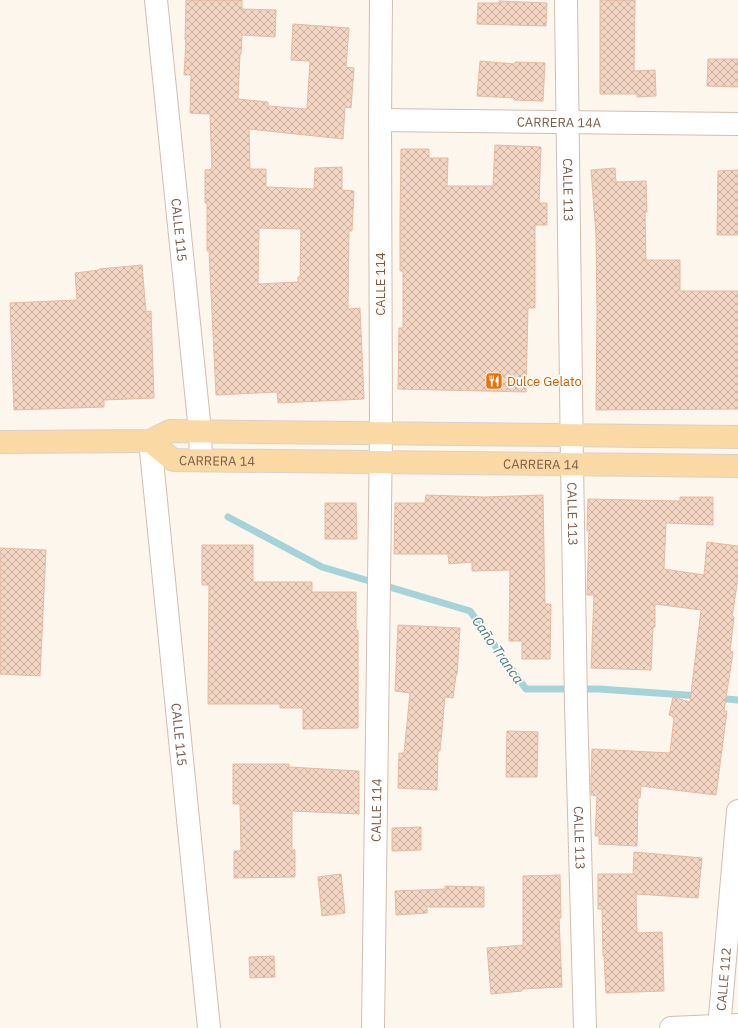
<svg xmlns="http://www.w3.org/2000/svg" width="738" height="1028" font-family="'IBM Plex Sans',sans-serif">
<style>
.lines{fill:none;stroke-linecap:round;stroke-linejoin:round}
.stream{stroke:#a5d3da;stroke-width:7}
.building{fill:url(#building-cross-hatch);stroke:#e6bba3;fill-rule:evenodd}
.minor-casing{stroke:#d1beb0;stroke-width:24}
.major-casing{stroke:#dad1cd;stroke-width:24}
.minor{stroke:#fff;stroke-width:22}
.major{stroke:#fbd9a5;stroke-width:22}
.labels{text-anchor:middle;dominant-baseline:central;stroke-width:3.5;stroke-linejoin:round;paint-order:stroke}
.street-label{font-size:13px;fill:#7a5c4d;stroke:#fffaf3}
.food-label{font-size:13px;fill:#c56008;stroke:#fffaf3;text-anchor:start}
.water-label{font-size:14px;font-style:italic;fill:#437c86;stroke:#fffaf3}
</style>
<defs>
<pattern id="building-cross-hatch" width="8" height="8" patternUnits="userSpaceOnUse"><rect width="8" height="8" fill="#f3d5c3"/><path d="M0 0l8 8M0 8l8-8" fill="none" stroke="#cab0a1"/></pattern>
</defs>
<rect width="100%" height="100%" fill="#fdf6ec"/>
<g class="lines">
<g class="stream">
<polyline points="228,517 322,567 470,611 526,689 599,689 700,696"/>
<polyline points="716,698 738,700"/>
</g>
</g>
<g class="building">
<path d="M186,0H242V9L276,10L275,37L242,35L241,54H240L238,99L268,102V106L307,109L310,61L291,60L293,24L349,28L346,67L354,68L351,108L345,107L343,139L249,129L250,169H266V187L314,189L315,168L342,167V190L354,191L352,231H349L348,309L360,308L364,399L278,403L277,392L216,395L209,251H207V203H205V170L212,169L210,114L190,113L191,75H184L186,40H185ZM259,228L301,229L300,277H298V282L258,284Z"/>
<polygon points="600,0 635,0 634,71 655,70 656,96 637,97 637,94 600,94"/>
<polygon points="499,1 547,3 546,26 477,24 478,3 499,3"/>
<polygon points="708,59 738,59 738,87 707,86"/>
<polygon points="480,61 515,64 515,62 545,63 543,101 514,100 514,98 477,96"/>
<polygon points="495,145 541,147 539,203 547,203 547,225 535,225 535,308 528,308 526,392 398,389 399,328 403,328 403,271 400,271 400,221 401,149 429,149 429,158 448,158 447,186 493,186"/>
<polygon points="615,168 616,182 646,181 647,212 645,212 646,260 680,260 680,291 738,291 738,409 596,410 597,311 596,235 591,170"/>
<polygon points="738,170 738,235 717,235 718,171"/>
<polygon points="142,265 146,312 151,311 154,398 104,400 104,407 14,410 10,303 77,300 75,273 99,270 99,269"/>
<polygon points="426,495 485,497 543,495 545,604 551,604 550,659 522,659 522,641 509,641 510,570 472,571 472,562 449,564 448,554 394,554 395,503 425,503"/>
<polygon points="680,497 713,497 713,525 666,523 664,569 704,575 707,542 738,546 738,578 732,617 734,617 730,651 733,652 724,711 727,711 716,795 641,786 640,798 638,798 637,846 599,844 599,836 595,836 597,796 591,795 591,777 592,749 670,753 674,717 669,715 673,697 690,702 701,610 655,604 655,627 653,627 651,670 591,668 594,595 587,595 589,531 587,531 588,499 680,501"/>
<polygon points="325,503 356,503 357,539 325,539"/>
<polygon points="202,545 253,545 253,582 312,582 312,592 356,592 356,631 358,630 358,728 303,729 303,708 280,708 280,704 208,704 209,585 202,585"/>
<polygon points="0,548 46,550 40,676 0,674"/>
<polygon points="398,625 460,628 457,675 456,675 453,698 445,697 440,751 438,751 437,790 398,788 399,753 404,753 410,693 395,691"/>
<polygon points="507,731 538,732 537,777 506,777"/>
<polygon points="233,764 289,764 289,767 359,771 359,814 292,811 292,850 295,850 295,877 234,878 234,851 241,851 240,804 233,804"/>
<polygon points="421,827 421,850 392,851 392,828"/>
<polygon points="634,852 702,858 698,898 636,894 637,933 662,932 664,991 606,993 604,956 603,956 602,909 598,909 598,874 633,874"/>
<polygon points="341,874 345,913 322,916 318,877"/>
<polygon points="560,875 561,918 559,918 562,987 522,989 522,991 491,994 487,948 523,945 523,876"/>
<polygon points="445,886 484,887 484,907 427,907 427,913 396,915 395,891 445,889"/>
<polygon points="274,956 275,977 250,978 249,957"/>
</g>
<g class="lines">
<defs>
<g id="minor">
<path id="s1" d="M156,0L200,431L201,460"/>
<path id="s2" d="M566,0L572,464L576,705L585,1028"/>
<path id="s3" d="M380,120L738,124"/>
<path id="s4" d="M150,441L209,1028"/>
<path id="s5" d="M373,1028L381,433L380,120L381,0"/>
<polyline points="671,1028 738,1025"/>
<path id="s6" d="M719,1028L738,811"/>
</g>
<g id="major">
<path id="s7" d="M150,441L173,460L738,466"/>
<polyline points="0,442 150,441 170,431 738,437"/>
</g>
</defs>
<use href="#minor" class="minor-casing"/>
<use href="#major" class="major-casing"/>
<use href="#minor" class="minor"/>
<use href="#major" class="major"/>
</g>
<defs>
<symbol id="restaurant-square" viewBox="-11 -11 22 22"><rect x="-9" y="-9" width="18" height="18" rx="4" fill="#e8710a" stroke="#fffaf3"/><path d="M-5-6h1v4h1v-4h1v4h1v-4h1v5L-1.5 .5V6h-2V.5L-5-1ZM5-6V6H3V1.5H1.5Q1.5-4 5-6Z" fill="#fff"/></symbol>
</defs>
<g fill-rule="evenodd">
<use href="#restaurant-square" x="484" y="371" width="20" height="20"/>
</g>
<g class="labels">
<g class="street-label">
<text stroke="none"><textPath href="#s3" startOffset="179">CARRERA 14A</textPath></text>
<text stroke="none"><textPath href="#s2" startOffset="190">CALLE 113</textPath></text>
<text stroke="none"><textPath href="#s1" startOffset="231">CALLE 115</textPath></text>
<text transform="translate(380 284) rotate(-90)">CALLE 114</text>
<text stroke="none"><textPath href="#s7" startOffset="74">CARRERA 14</textPath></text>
<text stroke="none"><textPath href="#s7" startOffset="398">CARRERA 14</textPath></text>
<text stroke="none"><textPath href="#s2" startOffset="514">CALLE 113</textPath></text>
<text stroke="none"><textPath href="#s4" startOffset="295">CALLE 115</textPath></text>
<text stroke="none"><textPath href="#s5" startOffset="218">CALLE 114</textPath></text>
<text stroke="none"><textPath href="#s2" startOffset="838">CALLE 113</textPath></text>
<text stroke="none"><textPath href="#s6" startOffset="49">CALLE 112</textPath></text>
</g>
<g class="food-label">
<text x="507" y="381">Dulce Gelato</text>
</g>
<g class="water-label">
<text transform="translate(498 650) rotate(55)">Caño Tranca</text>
</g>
</g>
</svg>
